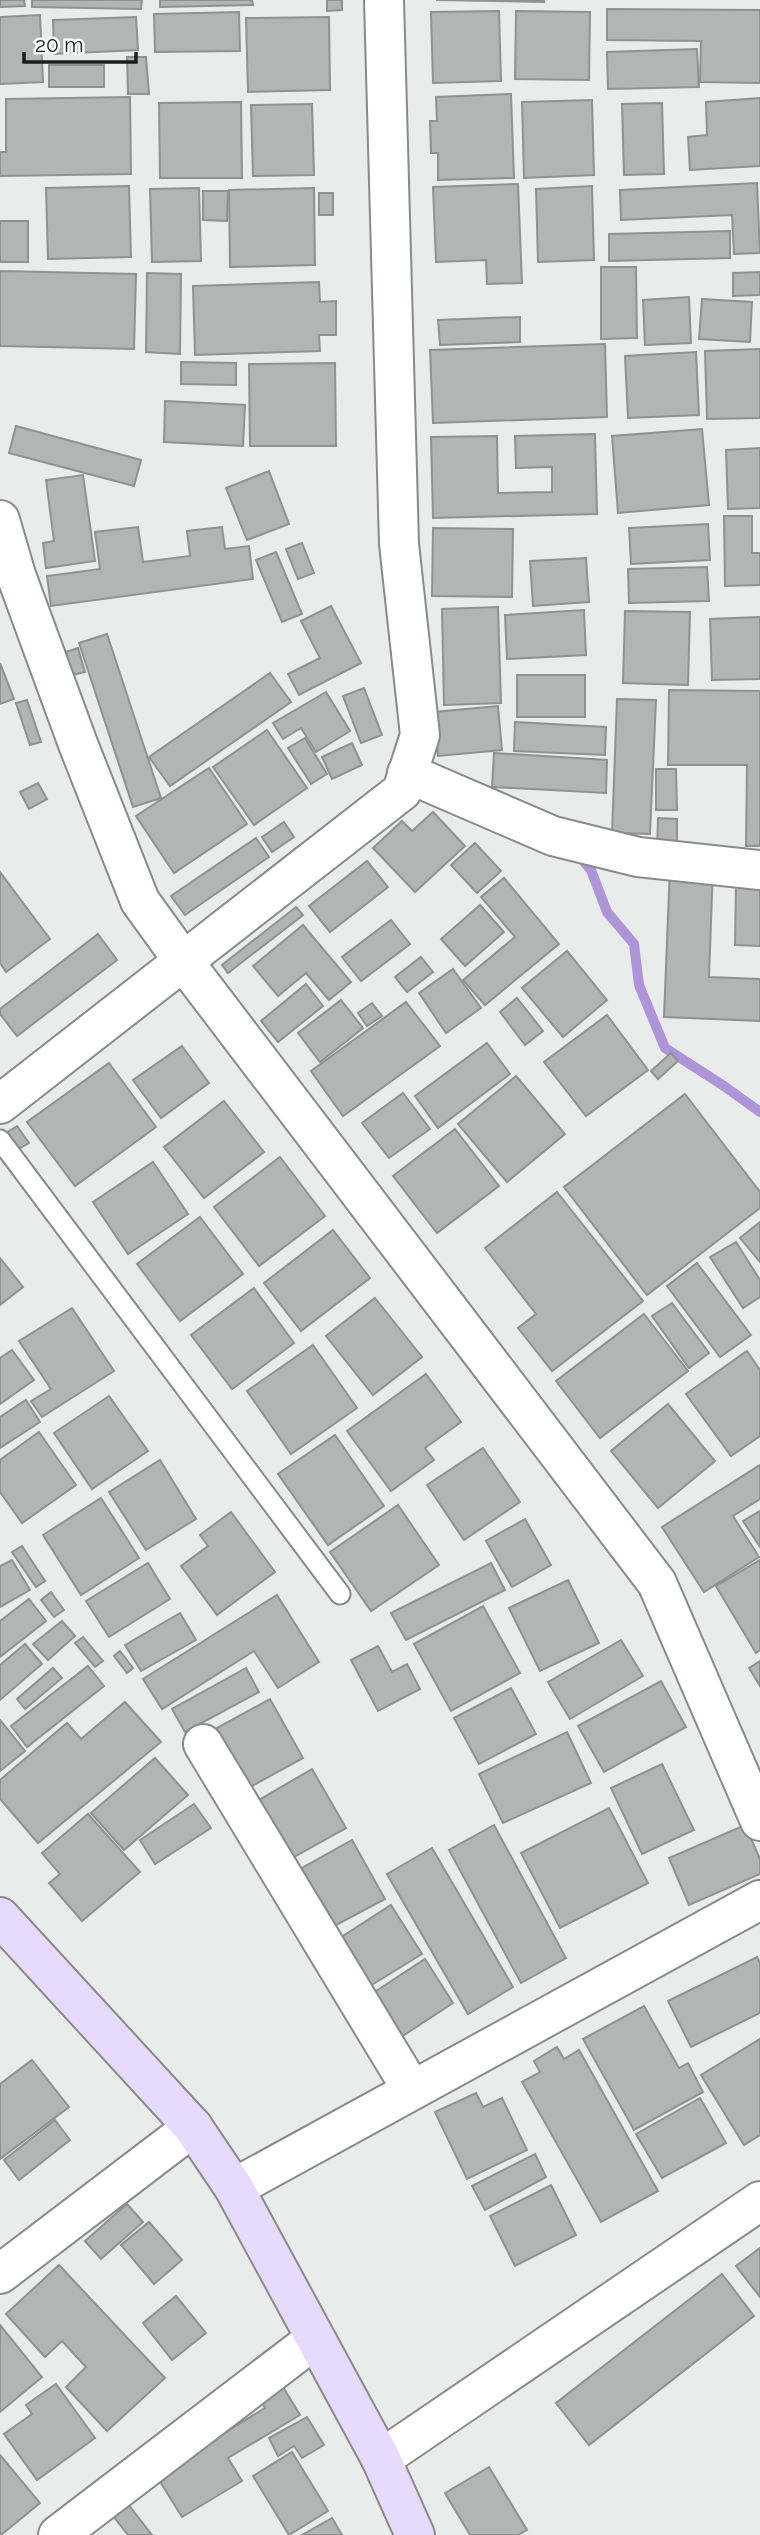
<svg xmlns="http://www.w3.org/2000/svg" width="760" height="2535" font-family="Raleway,sans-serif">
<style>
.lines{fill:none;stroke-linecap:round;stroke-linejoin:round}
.stream{stroke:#ad95d8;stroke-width:10}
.building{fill:#b2b5b3;stroke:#8f9290;stroke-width:2}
.lane-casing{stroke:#888b89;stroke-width:23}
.street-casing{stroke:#888b89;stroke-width:42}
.secondary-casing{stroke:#888b89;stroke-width:42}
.lane{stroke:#fff;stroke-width:19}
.street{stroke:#fff;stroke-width:38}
.secondary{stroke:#e8dafd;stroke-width:38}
</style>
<rect width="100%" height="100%" fill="#e9ecea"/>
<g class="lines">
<polyline class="stream" points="579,856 591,870 607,912 634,944 639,985 665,1048 724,1086 760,1112"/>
</g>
<g class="building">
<polygon points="0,0 24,0 25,6 0,7"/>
<polygon points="32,0 142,0 141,9 32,7"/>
<polygon points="160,0 252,0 253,5 160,7"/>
<polygon points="327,0 342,0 342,10 327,11"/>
<polygon points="436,0 544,0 544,2"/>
<polygon points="607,9 760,10 760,83 700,82 701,41 607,40"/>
<polygon points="499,11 501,81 433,83 431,12"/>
<polygon points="516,11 590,12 589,80 515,79"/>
<polygon points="239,12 240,51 155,52 154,14"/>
<polygon points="40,15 43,82 0,84 0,17"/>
<polygon points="136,17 138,50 54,54 53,20"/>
<polygon points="329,17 330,90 248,92 246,18"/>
<polygon points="697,49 699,87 608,89 607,52"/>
<polygon points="127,57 146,57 149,94 128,94"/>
<rect x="49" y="65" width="55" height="22"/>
<polygon points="511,94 514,178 438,180 438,153 431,153 430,121 437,121 436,97"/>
<polygon points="130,97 131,174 0,176 0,152 6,152 6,99"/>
<polygon points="760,98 760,166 690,170 688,137 707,135 706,102"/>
<polygon points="592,100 594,175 524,178 522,102"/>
<polygon points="241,102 242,178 160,178 159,103"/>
<polygon points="662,103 664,174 624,175 622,104"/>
<polygon points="312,104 314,175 253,176 251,105"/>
<polygon points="757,183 760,253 734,254 732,215 621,220 620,190"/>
<polygon points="518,184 522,283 487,284 486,260 436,262 433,187"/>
<polygon points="129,186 131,257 48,259 46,188"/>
<polygon points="592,186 594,260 538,262 536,189"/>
<polygon points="199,188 201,261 152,262 150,189"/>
<polygon points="314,188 315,265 230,267 229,190"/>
<polygon points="203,191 228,191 227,221 203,220"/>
<rect x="319" y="193" width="14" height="22"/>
<rect x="0" y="221" width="28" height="41"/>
<polygon points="730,231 730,258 609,261 609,234"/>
<polygon points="601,267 636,267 637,338 601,339"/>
<polygon points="0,271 136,274 134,349 0,346"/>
<polygon points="760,272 760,295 733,296 733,273"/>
<polygon points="147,273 181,274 180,354 146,352"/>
<polygon points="319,282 320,302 336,301 336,335 319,335 320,351 195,355 193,286"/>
<polygon points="689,297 691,343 645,345 643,300"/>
<polygon points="702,299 752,302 750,342 699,339"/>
<polygon points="520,317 520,342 440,345 438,320"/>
<polygon points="605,344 607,417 433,423 430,350"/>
<polygon points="760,349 760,418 707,419 705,351"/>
<polygon points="696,352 699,415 628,418 625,356"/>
<polygon points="181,362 236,363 236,385 181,384"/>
<polygon points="335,363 336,446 250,446 249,364"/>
<polygon points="165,401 245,405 243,446 164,442"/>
<polygon points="16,426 141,460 134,486 9,453"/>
<polygon points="702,429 709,505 618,513 612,436"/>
<polygon points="595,434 597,514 433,518 431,437 497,436 498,493 552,492 552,467 516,468 515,436"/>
<polygon points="760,448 760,508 728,509 726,450"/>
<polygon points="269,471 289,524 247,540 226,488"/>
<polygon points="83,475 95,561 46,568 43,543 54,541 46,480"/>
<polygon points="724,516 752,516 752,553 760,553 760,585 725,586"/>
<polygon points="708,524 710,560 631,564 629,528"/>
<polygon points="138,527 143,562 190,556 187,531 222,527 225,549 249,546 253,579 51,606 47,576 100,569 95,532"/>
<polygon points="433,528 513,529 512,597 432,596"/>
<polygon points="302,543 314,573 298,579 286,549"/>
<polygon points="276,552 302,614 282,622 256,560"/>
<polygon points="586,558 589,602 533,606 530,561"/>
<polygon points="707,567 709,601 629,603 628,569"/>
<polygon points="331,606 361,663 299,695 288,674 320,658 301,621"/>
<polygon points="498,607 501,703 444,705 442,609"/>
<polygon points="584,610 586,655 507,659 505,615"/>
<polygon points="625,611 690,612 688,685 623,683"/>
<polygon points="760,617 760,679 712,680 710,619"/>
<polygon points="107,634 161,798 133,807 79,643"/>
<polygon points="78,648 85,672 72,675 66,652"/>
<polygon points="0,663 14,699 0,704"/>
<polygon points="270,673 291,702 170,786 149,757"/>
<rect x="517" y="675" width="68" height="42"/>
<polygon points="364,688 382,735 361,743 343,696"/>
<polygon points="669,690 760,691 760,846 746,846 747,765 668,765"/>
<polygon points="326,692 350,731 316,752 301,728 283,739 273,723"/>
<polygon points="617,699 656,700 650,834 612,833"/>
<polygon points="27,700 41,742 30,745 16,703"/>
<polygon points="498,706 502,750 438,756 434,712"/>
<polygon points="515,722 606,727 605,755 514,751"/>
<polygon points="267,730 307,788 254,825 213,767"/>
<polygon points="305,738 327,774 311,784 288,748"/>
<polygon points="352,743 362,765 332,779 322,757"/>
<polygon points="494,753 607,760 606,793 492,787"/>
<polygon points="209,768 247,824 174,873 136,816"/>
<polygon points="656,769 676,769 677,810 656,810"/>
<polygon points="38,783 47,799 29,809 20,792"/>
<polygon points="433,812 465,846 415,892 373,848 402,821 412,831"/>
<polygon points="658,818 677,819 677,855 657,854"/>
<polygon points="284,822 294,837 272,852 262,837"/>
<polygon points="256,838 269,857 185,915 171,896"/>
<polygon points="475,843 501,871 477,893 451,865"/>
<polygon points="367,861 388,887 330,932 309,906"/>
<polygon points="670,866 713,867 709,977 760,979 760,1021 664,1017"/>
<polygon points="0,872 50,939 6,972 0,963"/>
<polygon points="504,878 559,944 485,1005 463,980 515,937 481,897"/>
<polygon points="736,884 760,885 760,946 735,945"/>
<polygon points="480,905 504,932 465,966 441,939"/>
<polygon points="296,907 303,915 228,973 222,965"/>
<polygon points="391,920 410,944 361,981 342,957"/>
<polygon points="303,925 351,982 329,1000 306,973 278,996 253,966"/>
<polygon points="98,934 117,960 17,1036 0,1014 0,1009"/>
<polygon points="567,951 607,1000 563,1037 522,988"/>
<polygon points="421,957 433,972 407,992 395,977"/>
<polygon points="453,969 481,1008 446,1033 419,993"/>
<polygon points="306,984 323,1006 278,1042 261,1021"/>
<polygon points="517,998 543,1031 525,1045 500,1012"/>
<polygon points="341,1000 363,1028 320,1062 298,1033"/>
<polygon points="406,1002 440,1046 343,1116 311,1071"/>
<polygon points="372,1003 382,1016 367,1026 358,1013"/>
<polygon points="607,1015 648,1070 586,1116 544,1062"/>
<polygon points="487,1043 510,1074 438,1128 415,1096"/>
<polygon points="182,1046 209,1083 161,1118 133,1080"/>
<polygon points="671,1053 678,1061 658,1079 651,1071"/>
<polygon points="109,1063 156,1127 75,1186 27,1122"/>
<polygon points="516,1076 565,1134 507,1182 458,1124"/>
<polygon points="403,1093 430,1129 389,1158 362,1123"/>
<polygon points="685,1094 760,1192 760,1208 647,1295 564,1187"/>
<polygon points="224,1101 264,1152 204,1198 164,1147"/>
<polygon points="17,1126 29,1143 14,1152 3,1135"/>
<polygon points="455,1129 499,1186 437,1233 393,1176"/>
<polygon points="280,1157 325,1216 259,1266 214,1207"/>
<polygon points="153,1162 188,1214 128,1254 93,1202"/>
<polygon points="557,1192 643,1301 552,1371 518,1328 536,1314 485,1248"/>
<polygon points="200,1217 243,1274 180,1321 137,1264"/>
<polygon points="760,1222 760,1262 740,1238"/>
<polygon points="333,1230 370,1278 301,1331 264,1283"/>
<polygon points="736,1242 760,1280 760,1297 743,1308 710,1257"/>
<polygon points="0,1258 23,1287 0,1305"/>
<polygon points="697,1263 751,1335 720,1357 667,1286"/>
<polygon points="254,1288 294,1343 232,1389 191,1335"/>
<polygon points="375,1298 422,1357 373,1395 326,1336"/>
<polygon points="672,1303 709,1353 689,1368 652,1316"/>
<polygon points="72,1308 114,1371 42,1417 31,1401 51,1389 19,1341"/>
<polygon points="644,1314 688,1371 600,1438 556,1381"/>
<polygon points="313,1345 357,1408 291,1454 247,1391"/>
<polygon points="12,1350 34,1380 0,1404 0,1358"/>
<polygon points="747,1351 760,1370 760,1436 731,1456 686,1394"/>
<polygon points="426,1374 461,1422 425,1448 434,1460 391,1491 347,1431"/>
<polygon points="109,1396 148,1451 92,1489 54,1433"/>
<polygon points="26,1400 40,1422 0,1448 0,1417"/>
<polygon points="668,1404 715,1461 658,1508 611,1451"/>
<polygon points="39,1432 76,1485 22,1523 0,1492 0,1460"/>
<polygon points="335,1435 384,1506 328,1545 278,1474"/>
<polygon points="483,1448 520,1502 464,1540 427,1485"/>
<polygon points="160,1460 196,1519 146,1550 109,1492"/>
<polygon points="760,1465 760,1499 733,1516 759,1557 704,1592 662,1527"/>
<polygon points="101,1498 139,1558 81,1595 43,1535"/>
<polygon points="398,1505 439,1565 371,1611 330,1552"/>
<polygon points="760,1511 760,1547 743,1521"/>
<polygon points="231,1512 275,1572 217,1615 181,1566 208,1546 200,1535"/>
<polygon points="525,1519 551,1565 512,1587 486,1541"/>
<polygon points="22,1546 45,1581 36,1587 12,1552"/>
<polygon points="12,1560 30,1590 0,1607 0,1566"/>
<polygon points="760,1560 760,1650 756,1653 716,1586"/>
<polygon points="148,1563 170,1599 109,1637 86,1601"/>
<polygon points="491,1563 505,1590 406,1640 391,1613"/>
<polygon points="568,1580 599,1643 540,1671 509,1608"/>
<polygon points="51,1592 64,1610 54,1617 41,1600"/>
<polygon points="277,1595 319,1662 278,1688 254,1651 162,1709 143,1679"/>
<polygon points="29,1599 46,1621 0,1657 0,1621"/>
<polygon points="483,1606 520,1673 451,1711 414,1644"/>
<polygon points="180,1613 196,1640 141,1671 125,1645"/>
<polygon points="62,1621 75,1636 48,1660 33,1644"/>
<polygon points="83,1637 103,1661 95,1667 75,1643"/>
<polygon points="621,1640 643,1676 570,1719 548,1682"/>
<polygon points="25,1644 42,1664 0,1700 0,1665"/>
<polygon points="378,1646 392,1672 407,1664 420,1689 378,1711 351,1660"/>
<polygon points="120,1651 133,1668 127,1673 114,1656"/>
<polygon points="760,1661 760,1686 749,1668"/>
<polygon points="88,1666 104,1686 27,1747 11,1726"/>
<polygon points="53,1668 62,1678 25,1709 17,1699"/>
<polygon points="246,1668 259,1692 185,1732 172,1709"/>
<polygon points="661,1681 686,1727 604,1772 578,1726"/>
<polygon points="511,1688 536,1734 479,1764 454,1718"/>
<polygon points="270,1699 303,1758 241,1792 208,1733"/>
<polygon points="125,1702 161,1742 38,1843 0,1799 0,1780 67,1723 81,1739"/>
<polygon points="0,1720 25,1751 0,1771"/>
<polygon points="567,1732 591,1783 503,1823 479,1774"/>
<polygon points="155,1758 188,1795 124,1850 91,1813"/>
<polygon points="662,1764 694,1830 642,1854 611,1788"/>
<polygon points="312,1769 346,1828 285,1862 252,1804"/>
<polygon points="194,1804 211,1828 155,1864 140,1840"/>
<polygon points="609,1808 648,1883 560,1928 521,1853"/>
<polygon points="88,1814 140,1872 82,1921 49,1883 60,1874 42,1853"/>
<polygon points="494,1825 566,1958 521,1983 449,1850"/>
<polygon points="745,1825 760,1859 760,1874 689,1905 669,1858"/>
<polygon points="352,1840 385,1899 325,1931 293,1873"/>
<polygon points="432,1848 513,1987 468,2014 387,1874"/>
<polygon points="391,1905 422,1954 362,1991 332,1943"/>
<polygon points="757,1957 760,1963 760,2013 691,2047 668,2001"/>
<polygon points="425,1959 453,2003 395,2041 367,1997"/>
<polygon points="644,2006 679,2068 688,2063 703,2092 634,2130 583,2039"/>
<polygon points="760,2039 760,2135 744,2145 701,2075"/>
<polygon points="557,2047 564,2059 579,2050 658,2191 601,2222 522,2082 540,2072 534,2061"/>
<polygon points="32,2060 69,2107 0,2159 0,2084"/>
<polygon points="476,2093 483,2107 502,2098 527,2150 467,2179 435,2112"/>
<polygon points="700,2098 726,2143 662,2178 636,2134"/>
<polygon points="55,2120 70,2140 19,2180 4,2160"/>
<polygon points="535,2154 546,2177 485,2210 472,2186"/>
<polygon points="551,2185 576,2235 515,2266 490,2216"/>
<polygon points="127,2204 143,2222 101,2259 85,2241"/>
<polygon points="149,2222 182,2260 154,2284 121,2245"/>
<polygon points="760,2248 760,2297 736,2266"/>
<polygon points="59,2265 165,2378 107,2431 66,2387 86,2367 62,2341 45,2357 6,2314"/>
<polygon points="722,2274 754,2316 589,2445 556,2403"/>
<polygon points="176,2296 206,2333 172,2360 143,2323"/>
<polygon points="0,2325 42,2377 0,2412"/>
<polygon points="280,2382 300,2415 228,2458 242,2481 182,2517 156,2475 265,2408 258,2395"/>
<polygon points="56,2384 95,2438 37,2480 4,2434 32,2414 26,2405"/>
<polygon points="307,2417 324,2445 302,2458 294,2446 278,2456 269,2438"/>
<polygon points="292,2452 328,2511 289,2535 253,2476"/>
<polygon points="0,2455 40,2503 1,2535 0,2535"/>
<polygon points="489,2467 527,2530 518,2535 470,2535 445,2493"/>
<polygon points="128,2504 152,2535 128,2535 113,2516"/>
<polygon points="332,2518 342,2535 302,2535"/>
</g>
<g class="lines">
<defs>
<polyline id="lane" points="0,1140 340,1594"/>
<g id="street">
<polyline points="0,520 16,575 78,744 140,901 184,962 657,1583 760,1821"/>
<polyline points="407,773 553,836 638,857 760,870"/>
<polyline points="0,1104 402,791 420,735 399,544 384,0"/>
<polyline points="203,1744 412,2090"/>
<polyline points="234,2188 760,1900"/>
<polyline points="0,2274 193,2127"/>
<polyline points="381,2459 760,2201"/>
<polyline points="58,2535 315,2339"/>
</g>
<polyline id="secondary" points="0,1917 193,2127 234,2188 381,2459 415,2535"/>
</defs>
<use href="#lane" class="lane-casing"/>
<use href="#street" class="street-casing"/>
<use href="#secondary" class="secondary-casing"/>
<use href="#lane" class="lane"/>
<use href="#street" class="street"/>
<use href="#secondary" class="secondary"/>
</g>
<path d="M24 52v10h112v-10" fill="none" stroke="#1c1e1d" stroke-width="3.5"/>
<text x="35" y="52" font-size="21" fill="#1c1e1d" stroke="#f6faf8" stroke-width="5" paint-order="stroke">20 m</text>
</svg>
